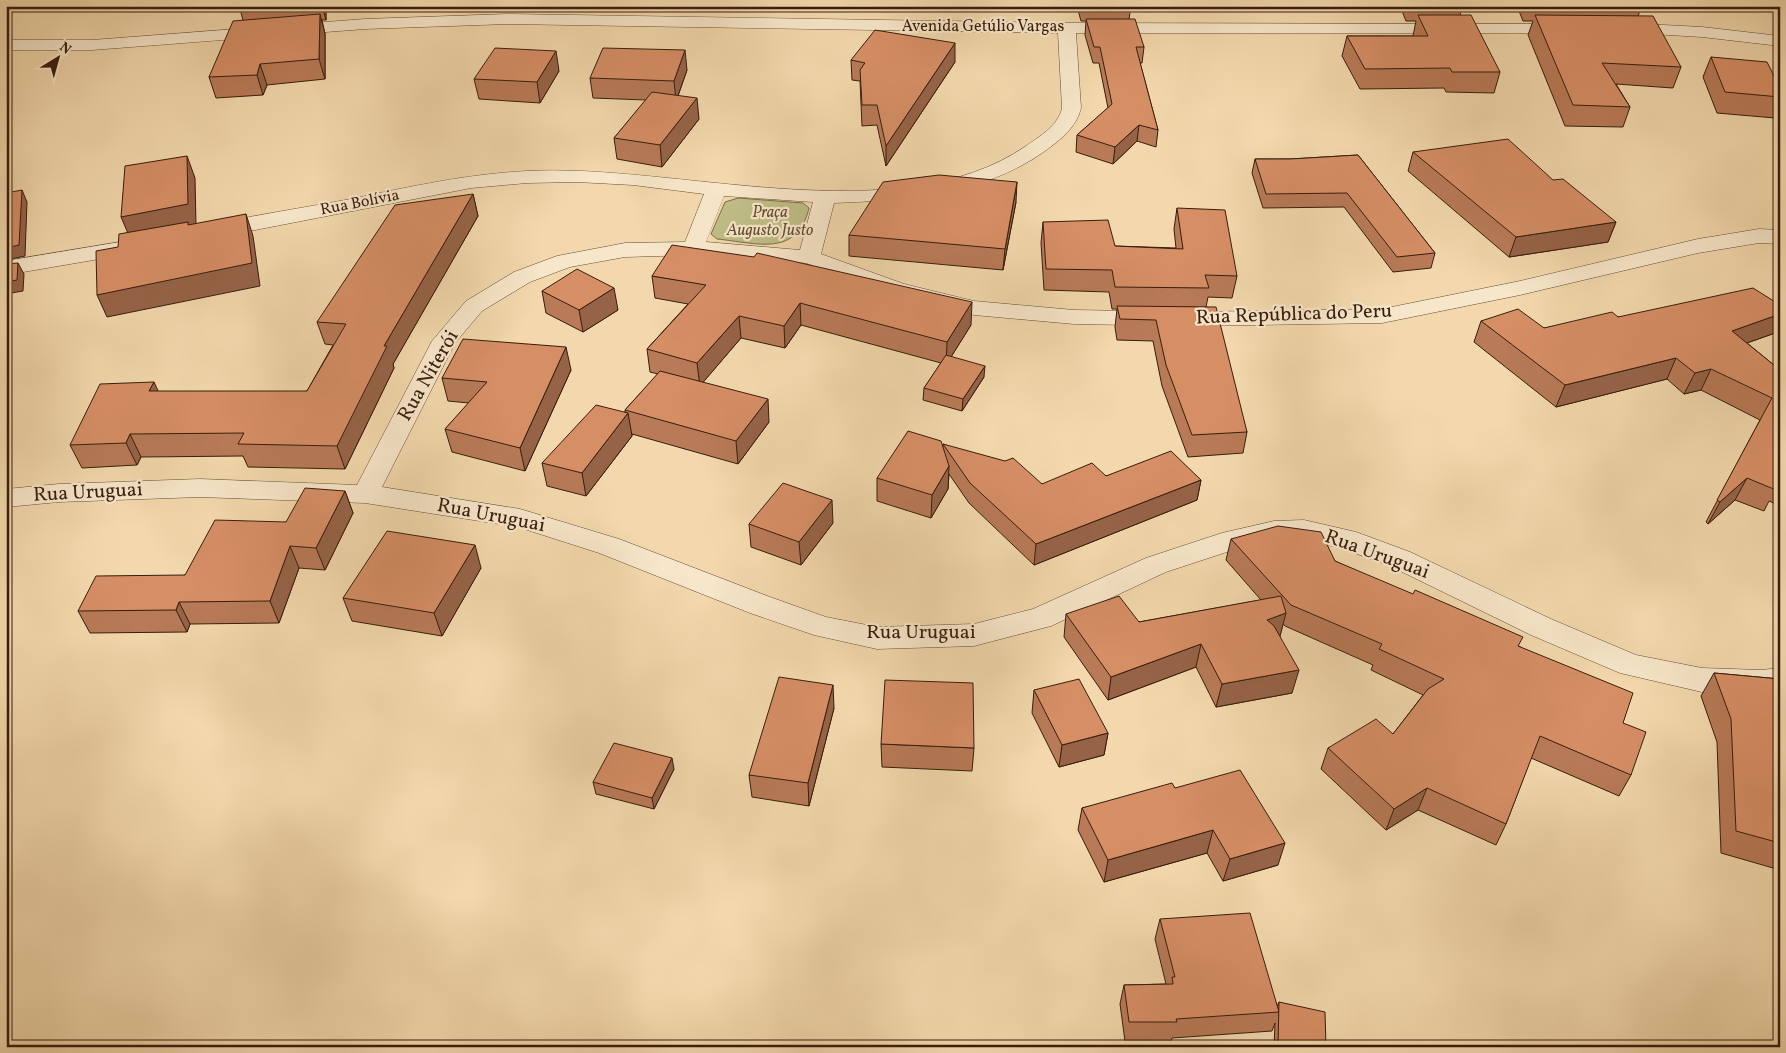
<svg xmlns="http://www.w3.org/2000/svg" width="1786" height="1053" font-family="Vollkorn,serif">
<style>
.green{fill:#bfbd86;stroke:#7b6d4a}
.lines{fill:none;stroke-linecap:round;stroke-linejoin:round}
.minor-casing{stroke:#664c35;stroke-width:1}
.minor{fill:#f7e6c9;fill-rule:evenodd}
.wall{fill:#b87a57;stroke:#371d0d}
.shaded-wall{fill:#966347;stroke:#371d0d}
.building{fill:#d68e65;stroke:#371d0d}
.labels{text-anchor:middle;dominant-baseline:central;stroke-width:4.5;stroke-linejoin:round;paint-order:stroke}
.far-street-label{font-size:16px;fill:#371d0d;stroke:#f7e6c9}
.far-park-label{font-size:16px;font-style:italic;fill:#604d31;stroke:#f7e6c9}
.street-label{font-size:20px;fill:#371d0d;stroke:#f7e6c9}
</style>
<rect width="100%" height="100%" fill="#f2d8ac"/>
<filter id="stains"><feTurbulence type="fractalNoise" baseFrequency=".004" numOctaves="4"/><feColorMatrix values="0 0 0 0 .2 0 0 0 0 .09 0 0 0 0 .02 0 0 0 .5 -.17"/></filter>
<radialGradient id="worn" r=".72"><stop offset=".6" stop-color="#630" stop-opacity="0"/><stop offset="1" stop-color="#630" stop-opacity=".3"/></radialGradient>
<path class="green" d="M738,198L803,203L809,208C797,258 757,243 717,239L711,234L725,202Z"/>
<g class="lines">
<defs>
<g id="minor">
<path d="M508,14L1067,23L1575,24L1578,28L1575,32L1569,33H1076L1081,108C1077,127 1060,140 1045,151C983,195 908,200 834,203L821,254L904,284L974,301L1074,310L1189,312L1382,309L1520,281L1698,239L1759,229L1780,230V244L1759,243L1698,253L1520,295L1382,323L1189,326L1074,324L974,315L888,294L806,263L693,255L625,257L570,267L530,282L482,311L455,343L382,487L520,509L619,539L770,597L826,617L877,627L974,624L1033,609L1146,558L1222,533L1274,521L1304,520L1356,532L1410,552L1551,619L1636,655L1702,668L1761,670L1780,668V692L1761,694L1702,692L1620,673L1531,635L1390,566L1341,548L1304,540L1274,541L1236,549L1166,572L1051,626L974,646L877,649L814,635L750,613L599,553L518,527L365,503L200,497L59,502L6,507V489L59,484L200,479L357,485L432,341L466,301L514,272L557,256L625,243L685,242L704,194L633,185L577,182L527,183L471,188L214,238L206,236L203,231L206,226C254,215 303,208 351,199C409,187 467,174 527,171C676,163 897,235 1026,146C1040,136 1058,126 1062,108L1058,33L508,24L365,29L92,50H6V40H92L365,19ZM724,196L813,202L800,250L706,242Z"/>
<polygon points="1624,23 1702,27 1780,36 1780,46 1702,37 1618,32 1615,28 1618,24"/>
<polygon points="132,240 140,242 143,247 140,252 6,275 6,261"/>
</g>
</defs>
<use href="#minor" class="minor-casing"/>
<use href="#minor" class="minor"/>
</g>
<g class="wall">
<polygon points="239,6 326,6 326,20 322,20 325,34 325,79 267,85 263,95 216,98 209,77 243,20"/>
<polygon points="1072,6 1131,6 1129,19 1144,47 1142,63 1140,63 1158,130 1156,147 1137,141 1113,164 1076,152 1077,135 1108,108 1099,63 1093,63 1085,35 1086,21 1081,21 1078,10 1073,10"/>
<polygon points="1400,6 1463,6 1460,15 1500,72 1494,93 1446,92 1444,88 1360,89 1342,56 1347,36 1413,36 1416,21 1406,21"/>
<polygon points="1517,6 1642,6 1638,16 1681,67 1673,88 1616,84 1630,107 1623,127 1565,126 1528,35 1533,21 1523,21"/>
<polygon points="1711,57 1780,88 1780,107 1775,118 1717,113 1703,77"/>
<polygon points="851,60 955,62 886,166 877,125 862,126 860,81 852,80"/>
<polygon points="687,70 678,96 699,119 662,167 617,159 614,138 646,100 593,98 590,78"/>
<polygon points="559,71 540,103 479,99 474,79"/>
<polygon points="1413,152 1616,222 1608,242 1509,257 1408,171"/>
<polygon points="1358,155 1435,253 1431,268 1393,272 1344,207 1263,208 1252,173 1255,159 1290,159"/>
<polygon points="473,194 478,216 393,364 394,368 345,469 248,467 243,456 141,457 137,465 82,468 70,445 307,391 333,345 325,344 317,322"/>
<polygon points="1016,202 1003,270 849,256 849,235"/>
<polygon points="1177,208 1237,276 1232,298 1208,297 1206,307 1247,432 1243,453 1188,457 1162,386 1153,341 1117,340 1115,327 1117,309 1112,309 1109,292 1044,290 1041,243 1043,222 1115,246 1176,248 1174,229"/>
<polygon points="652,276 971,325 951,357 984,377 962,411 923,400 924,388 941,363 801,325 785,348 741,338 703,382 769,422 738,464 632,434 632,436 586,496 547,486 542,463 625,412 625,410 658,374 650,372 647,349 688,304 655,298"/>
<polygon points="542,291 618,310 583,332 546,313"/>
<polygon points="1780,301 1780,328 1778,332 1747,343 1780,370 1780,506 1769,501 1764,511 1735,500 1708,524 1706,522 1760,420 1701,390 1684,394 1667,379 1556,407 1474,342 1481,321 1544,328 1618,317 1778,304"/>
<polygon points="571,370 525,471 452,452 445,429 469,403 448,401 442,378"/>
<polygon points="943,444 1042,484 1106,476 1201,480 1197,500 1034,565 969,503 949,474 948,489 931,518 877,501 877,478 943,447"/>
<polygon points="345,491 353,513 325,570 299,568 279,623 190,624 187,632 90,633 78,611 185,575"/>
<polygon points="833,523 801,565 751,547 749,524"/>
<polygon points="1231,539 1335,561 1519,646 1623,723 1631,775 1619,796 1531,758 1506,824 1496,845 1418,810 1386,830 1321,769 1328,748 1393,734 1423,695 1371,670 1373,665 1285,626 1283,624 1280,636 1292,693 1216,707 1196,667 1108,700 1064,637 1066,614 1139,622 1261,600 1226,560"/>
<polygon points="481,568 442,636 352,621 343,598"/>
<polygon points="1714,673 1780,679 1780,870 1721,853 1717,742 1701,696"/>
<polygon points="1034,690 1108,733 1104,755 1059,767 1032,713"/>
<polygon points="834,708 809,806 752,797 749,775"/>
<polygon points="881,744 974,748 972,771 882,767"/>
<polygon points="674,769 654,809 596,794 593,782"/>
<polygon points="1175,788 1278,865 1223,881 1207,853 1104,882 1078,830 1082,808"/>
<polygon points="1160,919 1277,1006 1279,1002 1326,1047 1274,1047 1275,1023 1272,1031 1172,1038 1171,1041 1125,1041 1120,1004 1124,985 1166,984 1155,939"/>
</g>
<g class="shaded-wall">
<polygon points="322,6 326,6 326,20"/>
<polygon points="320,14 325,34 325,79 319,59"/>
<polygon points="955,43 955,62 886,166 886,146"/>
<polygon points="685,50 687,70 676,101 674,81"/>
<polygon points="556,51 559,71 540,103 537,82"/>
<polygon points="260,64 267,85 263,95 257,75"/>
<polygon points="697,98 699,119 662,167 660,145"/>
<polygon points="1139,125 1137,141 1113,164 1115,147"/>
<polygon points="187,156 195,178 196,226 130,238 121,217"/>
<polygon points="1017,182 1016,202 1003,270 1005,249"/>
<polygon points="22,190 27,202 25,256 6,260 6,248"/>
<polygon points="473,194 478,216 393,364 394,368 345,469 337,446 384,346"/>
<polygon points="246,214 253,236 260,286 107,317 97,295"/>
<polygon points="1616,222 1608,242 1509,257 1516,237"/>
<polygon points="18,263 24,274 23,291 6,294 6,282"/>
<polygon points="614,288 618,310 583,332 579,310"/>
<polygon points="972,302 971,325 946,365 947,342"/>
<polygon points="800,303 801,325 785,348 784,326"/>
<polygon points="1780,314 1780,328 1778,332 1721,352 1732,331"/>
<polygon points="739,316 741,338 700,386 697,363"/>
<polygon points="566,347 571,370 525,471 520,448"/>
<polygon points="1676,358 1667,379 1556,407 1565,385"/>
<polygon points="985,366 984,377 962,411 963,399"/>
<polygon points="1711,369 1701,390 1684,394 1695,373"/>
<polygon points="154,382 164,404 149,391"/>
<polygon points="768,399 769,422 738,464 736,441"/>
<polygon points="628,413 632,436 586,496 582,473"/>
<polygon points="130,434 141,457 137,465 126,443"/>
<polygon points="949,466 948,489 931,518 932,495"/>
<polygon points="1747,478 1735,500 1708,524 1720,502"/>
<polygon points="1201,480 1197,500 1034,565 1036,544"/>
<polygon points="345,491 353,513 325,570 316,548"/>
<polygon points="832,500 833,523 801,565 799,542"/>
<polygon points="475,545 481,568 442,636 434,613"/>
<polygon points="290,546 299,568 279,623 270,601"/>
<polygon points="179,602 190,624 187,632 176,610"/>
<polygon points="1286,613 1280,636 1267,620"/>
<polygon points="1201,644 1196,667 1108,700 1111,677"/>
<polygon points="1299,670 1292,693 1216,707 1222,684"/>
<polygon points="833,685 834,708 809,806 808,783"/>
<polygon points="1108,733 1104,755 1059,767 1062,745"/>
<polygon points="672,758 674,769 654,809 652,798"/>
<polygon points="1427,788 1418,810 1386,830 1394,809"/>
<polygon points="1213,830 1207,853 1104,882 1108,860"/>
<polygon points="1285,843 1278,865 1223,881 1230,859"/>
</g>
<g class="building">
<polygon points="320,14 319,59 260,64 257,75 209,77 233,21"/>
<polygon points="1418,15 1471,15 1500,72 1452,72 1450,68 1365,69 1347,36 1428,36"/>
<polygon points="1535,15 1653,16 1681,67 1602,63 1630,107 1573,105"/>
<polygon points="1086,19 1135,19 1144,47 1136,47 1158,130 1139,125 1115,147 1077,135 1112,104 1100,47 1094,47"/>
<polygon points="875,30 955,43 886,146 877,105 862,105 860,70 865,63 851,60"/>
<polygon points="495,48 556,51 537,82 474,79"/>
<polygon points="603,48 685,50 674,81 590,78"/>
<polygon points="1711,57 1767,62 1780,88 1780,97 1725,92"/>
<polygon points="652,92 697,98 660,145 614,138"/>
<polygon points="1508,139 1553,180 1563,179 1616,222 1516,237 1413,152"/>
<polygon points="1358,155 1435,253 1397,257 1347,193 1266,194 1255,159 1290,159"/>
<polygon points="187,156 188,204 121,217 125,166"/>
<polygon points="939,175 1017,182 1005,249 849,235 883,182"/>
<polygon points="22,190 19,245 6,248 6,193"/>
<polygon points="473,194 384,346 387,346 337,446 238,444 244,433 130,434 126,443 70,445 100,384 154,382 149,391 307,391 346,324 317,322 395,205"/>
<polygon points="1177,208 1225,210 1237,276 1205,275 1209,288 1115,287 1112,270 1046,269 1043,222 1108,220 1115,246 1183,249"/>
<polygon points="246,214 252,263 97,295 96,251 118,247 119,234 188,222 188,225"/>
<polygon points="672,245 754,257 757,253 972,302 947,342 800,303 784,326 739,316 697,363 647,349 706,285 652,276"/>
<polygon points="18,263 17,280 6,282 6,264"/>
<polygon points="577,269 614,288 579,310 542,291"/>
<polygon points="1753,288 1780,305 1780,314 1732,331 1780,370 1780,482 1776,490 1747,478 1720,502 1717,500 1772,398 1711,369 1695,373 1676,358 1565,385 1481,321 1518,309 1544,328 1612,312 1618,317"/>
<polygon points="1117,306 1216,307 1247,432 1192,435 1166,365 1156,320 1120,319"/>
<polygon points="463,339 566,347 520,448 445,429 487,382 442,378"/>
<polygon points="946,355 985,366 963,399 924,388"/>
<polygon points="660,371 768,399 736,441 625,410"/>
<polygon points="596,405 628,413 582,473 542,463"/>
<polygon points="908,431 941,441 949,466 932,495 877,478"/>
<polygon points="943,444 1005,461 1013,458 1042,484 1092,463 1106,476 1171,451 1201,480 1036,544 970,483"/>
<polygon points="783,483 832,500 799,542 749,524"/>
<polygon points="305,488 345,491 316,548 290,546 270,601 179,602 176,610 78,611 96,576 185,575 215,520 286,522"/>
<polygon points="1278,526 1321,532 1335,561 1413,594 1415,590 1523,637 1518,646 1633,693 1623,723 1646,732 1631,775 1540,736 1506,824 1427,788 1394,809 1328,748 1376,719 1393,734 1428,689 1444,679 1379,649 1382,644 1291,605 1231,539"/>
<polygon points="387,531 475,545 434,613 343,598"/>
<polygon points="1119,596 1139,622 1281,596 1286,613 1267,620 1274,626 1299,670 1222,684 1201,644 1111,677 1066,614"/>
<polygon points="1714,673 1780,679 1780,843 1736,831 1731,719"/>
<polygon points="779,677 833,685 808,783 749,775"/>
<polygon points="1079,679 1108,733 1062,745 1034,690"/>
<polygon points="885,680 973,683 974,748 881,744"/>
<polygon points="614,743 672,758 652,798 593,782"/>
<polygon points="1240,770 1285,843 1230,859 1213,830 1108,860 1082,808 1172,783 1175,788"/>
<polygon points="1250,913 1279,1012 1176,1019 1177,1022 1129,1022 1124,985 1173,984 1172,977 1175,977 1160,919"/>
<polygon points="1279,1002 1325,1012 1326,1047 1278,1047"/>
</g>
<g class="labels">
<g class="far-street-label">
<text x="983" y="27">Avenida Getúlio Vargas</text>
<text transform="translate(360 203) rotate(-11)">Rua Bolívia</text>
</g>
<g class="far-park-label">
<text x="770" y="213">Praça<tspan x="770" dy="18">Augusto Justo</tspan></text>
</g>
<g class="street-label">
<text transform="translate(1294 315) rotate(-2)">Rua República do Peru</text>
<text transform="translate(429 376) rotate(-60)">Rua Niterói</text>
<text transform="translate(88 493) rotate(-3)">Rua Uruguai</text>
<text transform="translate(491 516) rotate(11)">Rua Uruguai</text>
<text transform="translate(1377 555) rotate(20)">Rua Uruguai</text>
<text x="921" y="633">Rua Uruguai</text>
</g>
</g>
<rect width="1786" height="1053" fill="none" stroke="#f2d8ac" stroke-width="25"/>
<rect x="8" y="8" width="1771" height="1038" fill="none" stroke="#371d0d" stroke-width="2.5"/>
<rect x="12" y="12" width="1761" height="1028" fill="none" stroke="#371d0d"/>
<g transform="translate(58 58) rotate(37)" stroke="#f7e6c9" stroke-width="4" paint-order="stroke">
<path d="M0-4L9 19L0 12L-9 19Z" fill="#371d0d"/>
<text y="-8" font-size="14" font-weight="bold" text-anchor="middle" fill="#371d0d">N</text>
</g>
<rect width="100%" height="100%" filter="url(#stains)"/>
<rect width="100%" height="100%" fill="url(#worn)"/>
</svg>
